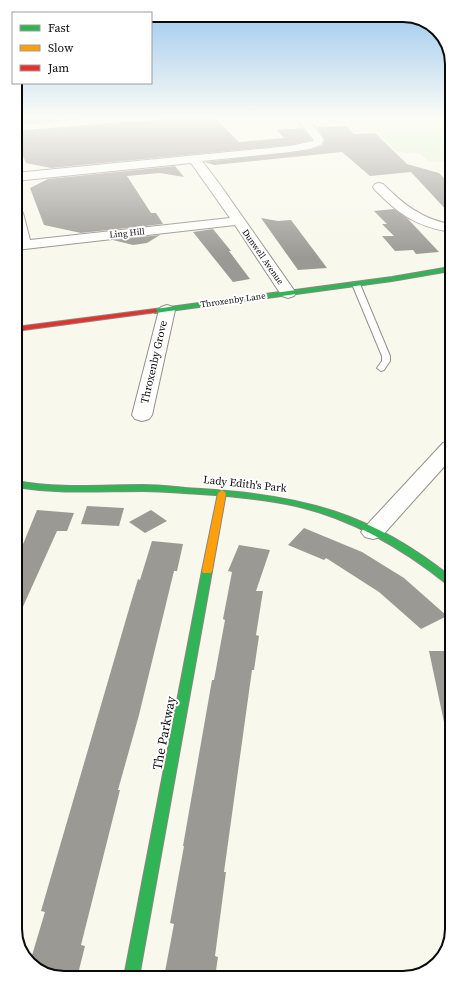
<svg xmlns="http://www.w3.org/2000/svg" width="467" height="993" font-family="'Source Serif 4',serif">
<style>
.green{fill:#dff0cc}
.building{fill:#9b9993}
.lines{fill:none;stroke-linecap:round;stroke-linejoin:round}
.lane-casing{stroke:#92918c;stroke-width:2}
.street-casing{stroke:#92918c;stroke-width:2}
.fast-casing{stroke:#888882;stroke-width:2}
.slow-casing{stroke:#888882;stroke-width:2}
.jam-casing{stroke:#888882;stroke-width:2}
.lane{fill:#fefefc;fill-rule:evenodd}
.street{fill:#fefefc;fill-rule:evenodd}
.fast{fill:#30b455;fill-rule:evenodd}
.slow{fill:#ff9f0a;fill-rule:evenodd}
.jam{fill:#e5322d;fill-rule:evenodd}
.labels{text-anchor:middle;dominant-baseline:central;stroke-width:4;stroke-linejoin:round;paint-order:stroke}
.far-street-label{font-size:9px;fill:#0a0a0a;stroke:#fff}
.street-label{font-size:11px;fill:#0a0a0a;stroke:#fff}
.near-street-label{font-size:13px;fill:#0a0a0a;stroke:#fff}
.rim{fill:none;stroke:#0a0a0a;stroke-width:2}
</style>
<rect width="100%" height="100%" fill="#f9f8ec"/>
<polygon class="green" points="371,118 447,118 450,120 450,161 430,162 419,153 407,153 396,151 367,124"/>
<g class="building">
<polygon points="15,118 56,118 57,120 15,123"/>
<polygon points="179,118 215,118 239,142 284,138 277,130 302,128 312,140 290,145 51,168 26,163 15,137 15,132"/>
<polygon points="346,126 354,134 375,133 407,164 439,173 450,184 450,214 411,172 370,176 342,152 214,165 205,162 311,150 322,146 325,140 317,127"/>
<polygon points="175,166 184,177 160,173 127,176 151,213 156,213 163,224 81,233 44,225 30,188 48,179"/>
<polygon points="394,209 408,219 439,252 416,254 413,250 395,251 382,236 394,236 382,224 387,224 374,211"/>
<polygon points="261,218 278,221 291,220 327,268 298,270"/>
<polygon points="213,229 231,251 229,251 250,279 233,282 193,232"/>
<polygon points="160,235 147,243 133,245 113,240"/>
<polygon points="87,506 124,508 119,526 81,524"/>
<polygon points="37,510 74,513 67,531 57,531 17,620 17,553 19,554"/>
<polygon points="151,510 167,521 145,533 129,522"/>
<polygon points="304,528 362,552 404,578 447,616 421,629 379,592 326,558 324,560 288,545"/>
<polygon points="152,541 183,544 177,571 174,571 139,715 118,790 120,790 81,945 85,946 77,978 61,978 34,968 30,962 45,912 41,911 129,609 138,579 140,580"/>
<polygon points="239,545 270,550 256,591 263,591 256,635 259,636 254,670 252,670 224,872 226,872 215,956 218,957 215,977 164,977 174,924 170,923 184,846 183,846 212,680 214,680 225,620 223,619 232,572 228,571"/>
<polygon points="429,651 451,651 451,722 444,722"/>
</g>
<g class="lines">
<defs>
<polygon id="lane" points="353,282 356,282 360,284 390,356 390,361 384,370 381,371 377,368 382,361 382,356 352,284"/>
<g id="street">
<polygon points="95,118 139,118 134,121 15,131 15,125"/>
<polygon points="296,118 307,118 324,139 321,145 310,149 290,152 202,161 218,182 296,293 294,296 288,298 282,296 235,225 16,250 16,209 21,210 23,213 30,240 230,218 191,163 15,181 15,173 290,146 313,141 313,139"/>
<path d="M379,183L383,184C403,204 422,219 450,224V232C415,226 399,214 375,190L373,187L375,184Z"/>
<polygon points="167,305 173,307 175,310 152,415 149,419 142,421 135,419 132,415 159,310 161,307"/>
<polygon points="450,441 451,459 381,537 373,539 365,537 361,532 365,527 443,443"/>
</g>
<g id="fast">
<polygon points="450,267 450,271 392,281 155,313 152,311 155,309 392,277"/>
<path d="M16,481C59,489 101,485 143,485C163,485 182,488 201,489C302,495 371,513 451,577V585L447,584C402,548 353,519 296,506C265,499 232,496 200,494C181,493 162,491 143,491C100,491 59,494 16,487Z"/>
<polygon points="207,568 211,569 212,571 139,977 124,977 202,571 203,569"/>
</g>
<polygon id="slow" points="222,490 226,493 212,571 211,573 203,573 202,571 218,493"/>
<polygon id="jam" points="155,309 157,310 157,312 16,331 16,327"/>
</defs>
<use href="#lane" class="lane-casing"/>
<use href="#street" class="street-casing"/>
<use href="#fast" class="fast-casing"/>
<use href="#slow" class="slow-casing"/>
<use href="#jam" class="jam-casing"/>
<use href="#lane" class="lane"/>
<use href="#street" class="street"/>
<use href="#fast" class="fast"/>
<use href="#slow" class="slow"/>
<use href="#jam" class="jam"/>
</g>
<linearGradient id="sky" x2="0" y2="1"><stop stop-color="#99c6ed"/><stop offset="0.46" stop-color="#fcfcf6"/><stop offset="1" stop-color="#fcfcf6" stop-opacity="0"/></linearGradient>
<rect width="467" height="257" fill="url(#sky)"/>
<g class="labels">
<g class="far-street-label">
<text transform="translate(127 233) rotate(-6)">Ling Hill</text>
<text transform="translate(263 257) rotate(55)">Dunwell Avenue</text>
<text transform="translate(233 300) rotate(-8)">Throxenby Lane</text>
</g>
<g class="street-label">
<text transform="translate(154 362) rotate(-77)">Throxenby Grove</text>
<text transform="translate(245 484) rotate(6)">Lady Edith's Park</text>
</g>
<g class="near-street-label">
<text transform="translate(164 733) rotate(-79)">The Parkway</text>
</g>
</g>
<path d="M0 0H467V993H0ZM64 22H403A42 42 0 0 1 445 64V929A42 42 0 0 1 403 971H64A42 42 0 0 1 22 929V64A42 42 0 0 1 64 22Z" fill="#fff" fill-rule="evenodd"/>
<path class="rim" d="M64 22H403A42 42 0 0 1 445 64V929A42 42 0 0 1 403 971H64A42 42 0 0 1 22 929V64A42 42 0 0 1 64 22Z"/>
<rect x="12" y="12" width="140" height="72" fill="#ffffff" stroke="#9d9d9d"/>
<rect x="20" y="25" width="20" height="6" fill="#30b455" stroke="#9d9d9d"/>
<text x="48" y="32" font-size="12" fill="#0a0a0a">Fast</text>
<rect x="20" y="45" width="20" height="6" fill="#ff9f0a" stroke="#9d9d9d"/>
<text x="48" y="52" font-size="12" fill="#0a0a0a">Slow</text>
<rect x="20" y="65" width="20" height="6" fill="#e5322d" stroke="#9d9d9d"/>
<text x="48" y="72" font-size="12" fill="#0a0a0a">Jam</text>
</svg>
